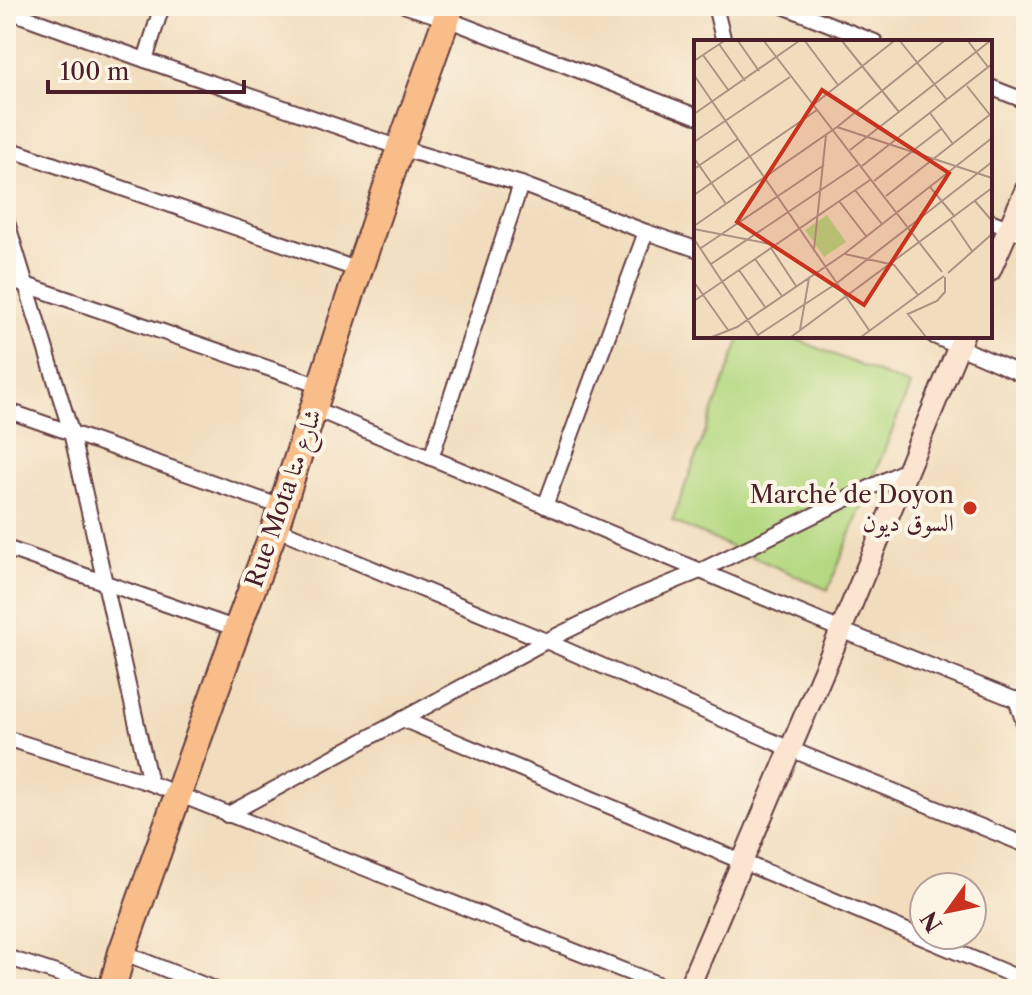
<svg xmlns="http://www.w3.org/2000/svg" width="1032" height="995" font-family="'Libre Caslon Text',Amiri,serif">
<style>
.green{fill:#b5d982;stroke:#807c56;stroke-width:2}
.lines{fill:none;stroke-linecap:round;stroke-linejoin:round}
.street-casing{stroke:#633c41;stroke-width:18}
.secondary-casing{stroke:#633c41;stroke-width:24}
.highway-casing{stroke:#633c41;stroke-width:30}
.street{stroke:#fff;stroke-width:14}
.secondary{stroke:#fce5d0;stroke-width:20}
.highway{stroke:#f8bd89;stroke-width:26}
.poi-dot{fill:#c8321e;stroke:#fcf5e5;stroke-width:3}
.labels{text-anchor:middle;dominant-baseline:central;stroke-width:8;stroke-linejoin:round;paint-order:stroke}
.poi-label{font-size:24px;fill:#4a1f2b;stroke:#fcf5e5;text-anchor:end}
.street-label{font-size:24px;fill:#4a1f2b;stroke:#fcf5e5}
.inset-road{fill:none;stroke:#ae9183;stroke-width:2}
.view{fill:#c8321e;fill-opacity:0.15;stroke:#c8321e;stroke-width:4}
.inset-edge{fill:none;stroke:#4a1f2b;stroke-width:4}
</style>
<rect width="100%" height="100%" fill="#fcf5e5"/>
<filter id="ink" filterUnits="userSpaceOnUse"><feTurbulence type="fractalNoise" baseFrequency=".0125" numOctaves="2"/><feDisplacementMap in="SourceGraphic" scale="16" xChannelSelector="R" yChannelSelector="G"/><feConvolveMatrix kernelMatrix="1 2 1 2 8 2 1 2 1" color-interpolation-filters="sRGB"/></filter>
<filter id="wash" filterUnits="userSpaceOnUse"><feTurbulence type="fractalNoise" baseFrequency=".006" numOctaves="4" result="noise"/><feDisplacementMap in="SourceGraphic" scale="32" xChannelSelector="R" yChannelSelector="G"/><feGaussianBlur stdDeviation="1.8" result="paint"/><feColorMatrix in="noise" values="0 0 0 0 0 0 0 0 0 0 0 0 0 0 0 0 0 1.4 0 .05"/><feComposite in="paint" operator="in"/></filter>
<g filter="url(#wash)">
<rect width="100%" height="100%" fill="#f1ddbe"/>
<polygon class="green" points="741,336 789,336 910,386 828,590 672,521"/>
</g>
<g filter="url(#ink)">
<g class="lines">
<defs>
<g id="street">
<polyline points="406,6 447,19 696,116"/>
<polyline points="715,6 724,42"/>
<polyline points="783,6 875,42"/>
<polyline points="6,10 145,60 400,148 521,184 646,232 696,249"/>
<polyline points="145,60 162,6"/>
<polyline points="990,87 1026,101"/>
<polyline points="6,148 359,270"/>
<polyline points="6,219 71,432 150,783"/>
<polyline points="990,221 1026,235"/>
<polyline points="6,278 320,386"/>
<polyline points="934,336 1026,376"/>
<polyline points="313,408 841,630 1026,704"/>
<polyline points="6,410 282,507"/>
<polyline points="431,458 521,184"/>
<polyline points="545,506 646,232"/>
<polyline points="275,528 546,641 790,749 1026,845"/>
<polyline points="6,548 237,629"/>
<polyline points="1016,699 1026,729"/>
<polyline points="402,719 1026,981"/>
<polyline points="6,738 150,783 670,989"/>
<polyline points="227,815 546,641 636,597 700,571 906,470"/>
<polyline points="122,952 214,989"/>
<polyline points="6,957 106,989"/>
</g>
<g id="secondary">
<polyline points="990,271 1026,189"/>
<polyline points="688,989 841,630 963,336"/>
</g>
<polyline id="highway" points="112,989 122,952 237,629 275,528 347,305 400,148 451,6"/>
</defs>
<use href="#street" class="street-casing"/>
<use href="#secondary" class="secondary-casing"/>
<use href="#highway" class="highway-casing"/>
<use href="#street" class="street"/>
<use href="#secondary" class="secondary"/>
<use href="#highway" class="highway"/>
</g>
</g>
<circle class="poi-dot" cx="970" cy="508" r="8"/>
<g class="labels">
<g class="poi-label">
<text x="954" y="494">Marché de Doyon<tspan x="954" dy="28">السوق ديون</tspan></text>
</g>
<g class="street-label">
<text transform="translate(283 498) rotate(-71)">Rue Mota شارع متا</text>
</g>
</g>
<g transform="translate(694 40)">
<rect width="298" height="298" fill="#f1ddbe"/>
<path d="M133,175L152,202L130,217L111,190Z" fill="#b5d982"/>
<path class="inset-road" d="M44,1L65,31M70,1L248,232M111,1L144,45M148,1L205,72M206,1L253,60M274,1L294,27M25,4L51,41M9,15L35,51M0,21L30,1M0,35L175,290M273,46L296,75M119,65L200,1M236,73L259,104M0,74L105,1M143,87L298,138M0,102L96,37M156,110L296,1M0,118L32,164M168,126L298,24M0,129L44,99M180,141L247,89M236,147L261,177M161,150L188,184M0,155L123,70M192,156L298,73M145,161L172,196M281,161L298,181M257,180L278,211M0,186L143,87L250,1M0,189L81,205M0,199L65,297M7,208L130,125M77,208L102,246M120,209L132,95M151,214L200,225L224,255M61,219L88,256M17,224L164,125M45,230L71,267M254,233L298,194M0,242L34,290M0,261L176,140M213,273L232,297M214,274L243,261L251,252V237M106,290L115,238M64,295L143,243L298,122M18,297L43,287L150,214L298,98M97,297L298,148M167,297L250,236"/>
<path class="view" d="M128,50L255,133L170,265L43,182Z"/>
<rect width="298" height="298" class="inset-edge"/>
</g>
<rect width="1032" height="995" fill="none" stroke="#fcf5e5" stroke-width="32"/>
<g transform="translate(948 911) rotate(237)"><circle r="38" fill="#fcf5e5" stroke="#b59f9b" stroke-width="2"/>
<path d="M0-6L14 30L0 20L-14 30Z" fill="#c8321e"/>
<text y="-12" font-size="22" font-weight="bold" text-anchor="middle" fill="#4a1f2b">N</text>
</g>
<path d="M48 80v12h196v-12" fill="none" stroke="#4a1f2b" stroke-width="4"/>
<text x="60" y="80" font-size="24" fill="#4a1f2b" stroke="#fcf5e5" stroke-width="6" paint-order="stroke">100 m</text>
</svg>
